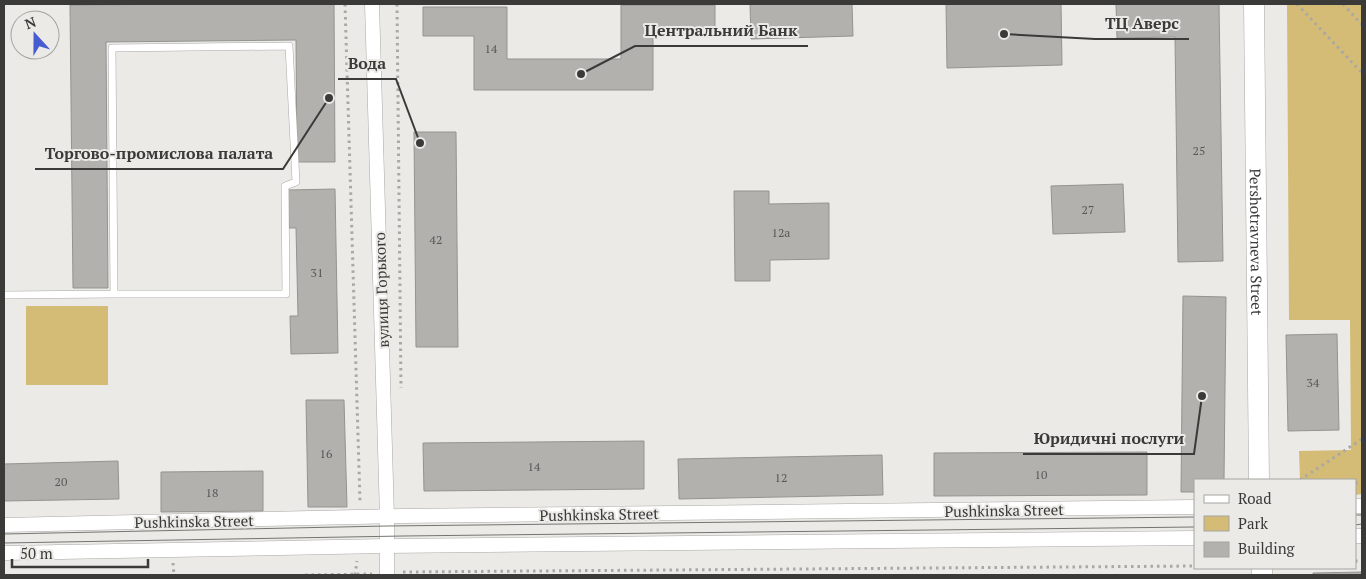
<svg xmlns="http://www.w3.org/2000/svg" width="1366" height="579" font-family="'PT Serif',serif">
<style>
.green{fill:#d4bc76}
.building{fill:#b2b1ae;stroke:#949390}
.lines{fill:none;stroke-linecap:round;stroke-linejoin:round}
.lane-casing{stroke:#a9a8a5;stroke-width:8}
.street-casing{stroke:#a9a8a5;stroke-width:15}
.secondary-casing{stroke:#a9a8a5;stroke-width:21}
.path{stroke:#a9a8a5;stroke-width:3;stroke-dasharray:2.5 4;stroke-linecap:butt}
.lane{stroke:#fff;stroke-width:7}
.street{stroke:#fff;stroke-width:14}
.secondary{stroke:#fff;stroke-width:20}
.tram{stroke:#747472;stroke-width:1}
.labels{text-anchor:middle;dominant-baseline:central;stroke-width:4;stroke-linejoin:round;paint-order:stroke}
.number-label{font-size:12px;fill:#585856}
.street-label{font-size:15px;fill:#3a3a39;stroke:#ebeae6}
.leader{fill:none;stroke:#3a3a39;stroke-width:2}
.callout-dot{fill:#3a3a39;stroke:#ebeae6;stroke-width:2}
.callout-label{font-size:16px;text-anchor:middle;font-weight:bold;fill:#3a3a39;stroke:#ebeae6;stroke-width:4;stroke-linejoin:round;paint-order:stroke}
</style>
<rect width="100%" height="100%" fill="#ebeae6"/>
<g class="green">
<polygon points="1287,4 1362,4 1362,494 1355,495 1355,480 1300,480 1299,451 1351,450 1350,320 1289,320"/>
<rect x="26" y="306" width="82" height="79"/>
</g>
<g class="building">
<polygon points="199,4 334,4 335,162 297,162 296,40 106,42 108,288 73,288 70,5"/>
<polygon points="750,4 852,4 853,36 751,39"/>
<polygon points="946,4 1061,4 1062,65 947,68"/>
<polygon points="1116,4 1219,4 1223,261 1178,262 1175,37 1117,38"/>
<polygon points="621,5 715,5 715,34 653,35 653,90 474,90 474,36 423,36 423,7 507,7 507,59 621,59"/>
<polygon points="414,132 456,132 458,347 416,347"/>
<polygon points="1123,184 1125,232 1053,234 1051,186"/>
<polygon points="335,189 338,353 291,354 290,316 298,316 296,228 289,228 288,190"/>
<polygon points="734,191 769,191 769,204 829,203 829,259 770,260 770,281 735,281"/>
<polygon points="1183,296 1226,297 1224,480 1195,480 1195,492 1181,492"/>
<polygon points="1337,334 1339,430 1288,431 1286,335"/>
<polygon points="306,400 344,400 347,507 308,507"/>
<polygon points="644,441 644,489 424,491 423,443"/>
<polygon points="1147,452 1147,495 934,496 934,453"/>
<polygon points="882,455 883,495 679,499 678,459"/>
<polygon points="118,461 119,499 4,501 4,464"/>
<polygon points="263,471 263,511 161,512 161,472"/>
<polygon points="1362,572 1362,575 1313,575 1313,573"/>
</g>
<g class="lines">
<defs>
<polyline id="lane" points="4,295 114,294 112,48 289,46 296,182 285,186 286,294 114,294"/>
<g id="street">
<polyline points="372,4 387,517 387,575"/>
<polyline points="1355,506 1362,506"/>
<polyline points="4,525 402,516 1195,507"/>
<polyline points="1355,536 1362,536"/>
<polyline points="4,553 386,546 1195,538"/>
</g>
<g id="secondary">
<path id="s1" d="M1254,4L1259,480"/>
<polyline points="1262,568 1262,575"/>
</g>
</defs>
<use href="#lane" class="lane-casing"/>
<use href="#street" class="street-casing"/>
<use href="#secondary" class="secondary-casing"/>
<g class="path">
<polyline points="345,4 360,502"/>
<polyline points="397,4 401,388"/>
<polyline points="1297,4 1362,73"/>
<polyline points="1343,4 1362,25"/>
<polyline points="1300,480 1362,439"/>
<polyline points="1355,483 1362,483"/>
<polyline points="1355,561 1362,561"/>
<polyline points="173,563 174,575"/>
<polyline points="403,572 1195,566"/>
<polyline points="305,575 372,574"/>
<polyline points="355,575 357,561"/>
</g>
<use href="#lane" class="lane"/>
<use href="#street" class="street"/>
<use href="#secondary" class="secondary"/>
<g class="tram">
<polyline points="1355,515 1362,515"/>
<polyline points="1355,525 1362,524"/>
<polyline points="4,534 387,526 1195,517"/>
<polyline points="4,543 403,536 1195,527"/>
</g>
</g>
<g class="labels">
<g class="number-label">
<text x="491" y="48">14</text>
<text x="1199" y="150">25</text>
<text x="1088" y="209">27</text>
<text x="781" y="232">12а</text>
<text x="436" y="239">42</text>
<text x="317" y="272">31</text>
<text x="1313" y="382">34</text>
<text x="326" y="453">16</text>
<text x="534" y="466">14</text>
<text x="1041" y="474">10</text>
<text x="781" y="477">12</text>
<text x="61" y="481">20</text>
<text x="212" y="492">18</text>
</g>
<g class="street-label">
<text stroke="none"><textPath href="#s1" startOffset="238">Pershotravneva Street</textPath></text>
<text transform="translate(381 290) rotate(-92)">вулиця Горького</text>
<text transform="translate(1004 510) rotate(-1)">Pushkinska Street</text>
<text transform="translate(599 514) rotate(-1)">Pushkinska Street</text>
<text transform="translate(194 521) rotate(-1)">Pushkinska Street</text>
</g>
</g>
<path class="leader" d="M1004 34L1095 39H1189M581 74L635 46H808M420 143L396 79H338M329 98L283 169H35M1202 396L1194 454H1023"/>
<g class="callout-dot">
<circle cx="1004" cy="34" r="5"/>
<circle cx="581" cy="74" r="5"/>
<circle cx="420" cy="143" r="5"/>
<circle cx="329" cy="98" r="5"/>
<circle cx="1202" cy="396" r="5"/>
</g>
<g class="callout-label">
<text x="1142" y="29">ТЦ Аверс</text>
<text x="721" y="36">Центральний Банк</text>
<text x="367" y="69">Вода</text>
<text x="159" y="159">Торгово-промислова палата</text>
<text x="1109" y="444">Юридичні послуги</text>
</g>
<rect width="1366" height="579" fill="none" stroke="#3a3a39" stroke-width="10"/>
<rect x="1194" y="479" width="162" height="90" fill="#ebeae6" stroke="#a4a4a1"/>
<rect x="1204" y="495" width="25" height="8" fill="#ffffff" stroke="#a4a4a1"/>
<text x="1238" y="504" font-size="15" fill="#3a3a39">Road</text>
<rect x="1204" y="516" width="25" height="15" fill="#d4bc76" stroke="#a4a4a1"/>
<text x="1238" y="529" font-size="15" fill="#3a3a39">Park</text>
<rect x="1204" y="542" width="25" height="15" fill="#b2b1ae" stroke="#a4a4a1"/>
<text x="1238" y="554" font-size="15" fill="#3a3a39">Building</text>
<g transform="translate(35 35) rotate(339)"><circle r="24" fill="#ebeae6" stroke="#a4a4a1"/>
<path d="M0-4L9 19L0 12L-9 19Z" fill="#475cd0"/>
<text y="-8" font-size="14" font-weight="bold" text-anchor="middle" fill="#3a3a39">N</text>
</g>
<path d="M12 559v8h136v-8" fill="none" stroke="#3a3a39" stroke-width="2.5"/>
<text x="20" y="559" font-size="15" fill="#3a3a39" stroke="#ebeae6" stroke-width="4" paint-order="stroke">50 m</text>
</svg>
